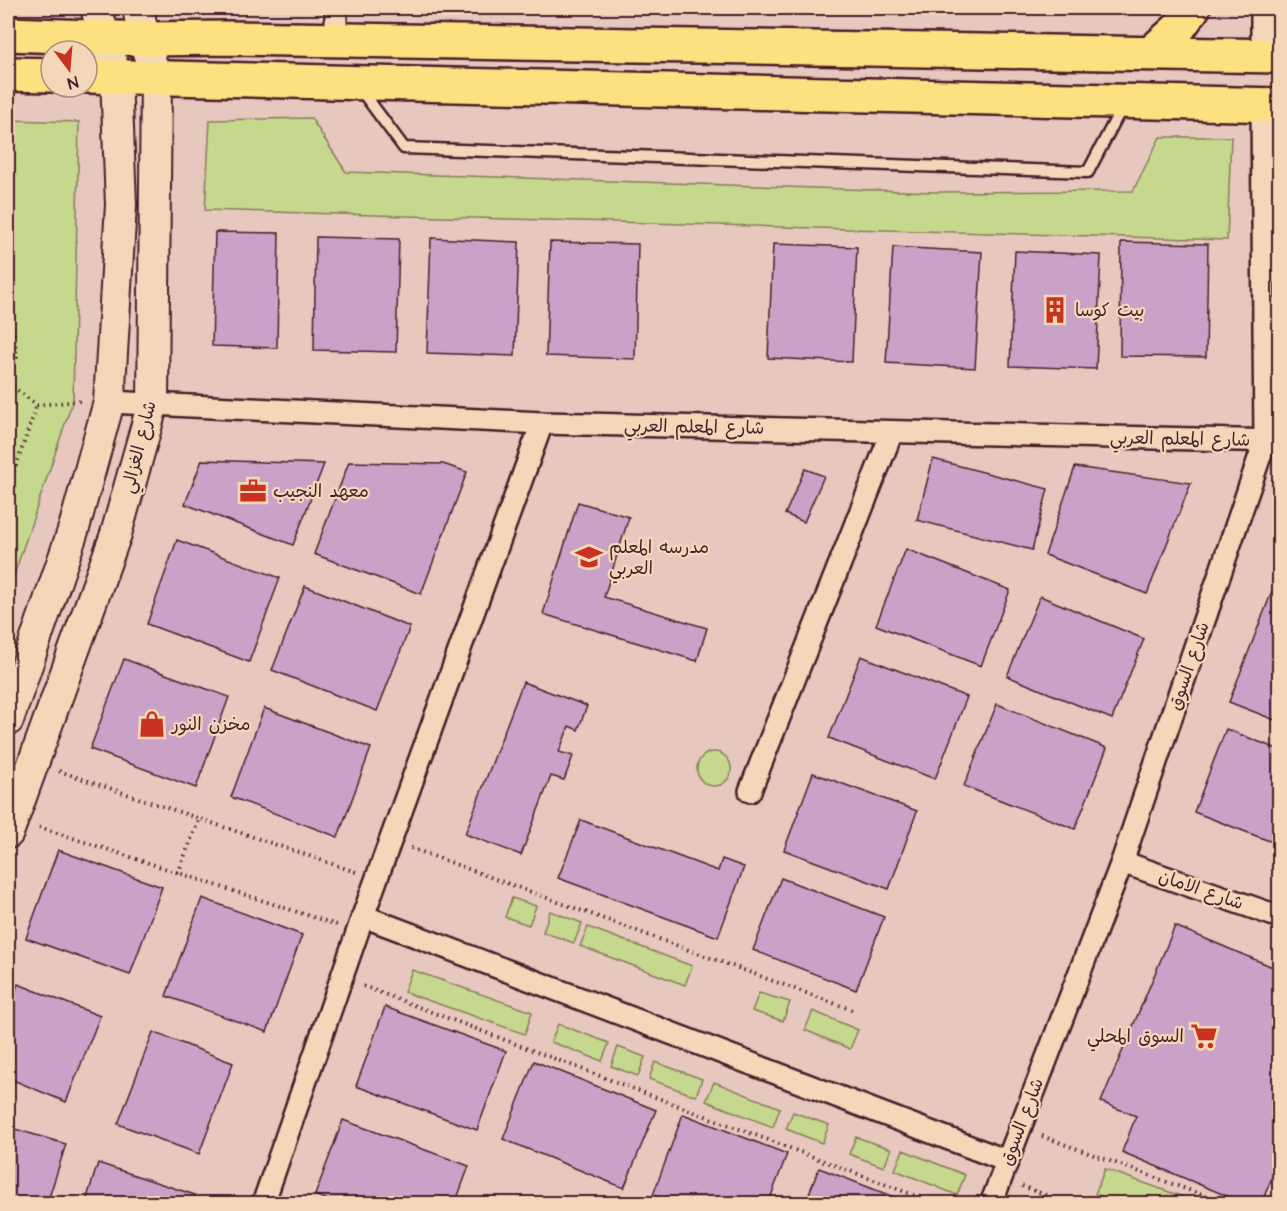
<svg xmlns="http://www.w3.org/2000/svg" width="1287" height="1211" font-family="'Architects Daughter','Playpen Sans Arabic',sans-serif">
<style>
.green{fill:#c6d88d;stroke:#887c5c;stroke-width:1.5}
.building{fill:#caa2c8;stroke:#4a1f2b;stroke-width:1.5}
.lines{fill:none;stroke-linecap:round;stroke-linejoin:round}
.lane-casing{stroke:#4a1f2b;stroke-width:15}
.street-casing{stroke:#4a1f2b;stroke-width:26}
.secondary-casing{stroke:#4a1f2b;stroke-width:34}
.primary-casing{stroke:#4a1f2b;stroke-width:38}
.path{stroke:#4a1f2b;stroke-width:4;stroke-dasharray:1.5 4.5;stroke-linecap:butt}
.lane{stroke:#f2d8b9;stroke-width:10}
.street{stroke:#f2d8b9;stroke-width:21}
.secondary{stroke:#f2d8b9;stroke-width:30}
.primary{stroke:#fde080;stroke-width:33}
.labels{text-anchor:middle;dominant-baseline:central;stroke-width:4.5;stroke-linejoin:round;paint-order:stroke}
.poi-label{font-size:18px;fill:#4a1f2b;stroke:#f2d8b9;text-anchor:start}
.street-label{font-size:18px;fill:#4a1f2b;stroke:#f2d8b9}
</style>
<rect width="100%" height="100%" fill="#e6c8be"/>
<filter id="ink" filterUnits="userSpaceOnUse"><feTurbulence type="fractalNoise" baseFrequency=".0167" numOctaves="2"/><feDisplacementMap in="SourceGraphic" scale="12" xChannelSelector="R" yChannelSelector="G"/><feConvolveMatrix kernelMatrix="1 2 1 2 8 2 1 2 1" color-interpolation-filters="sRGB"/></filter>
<g filter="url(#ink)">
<g class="green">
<polygon points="311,118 346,172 934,192 1133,191 1160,137 1231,137 1227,240 205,210 210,120"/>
<polygon points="8,120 79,122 73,400 8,593"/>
<circle cx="714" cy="769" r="17"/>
<polygon points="512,898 536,906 529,925 505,917"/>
<polygon points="550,911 582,923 574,943 543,932"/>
<polygon points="588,927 692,966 685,985 580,946"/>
<polygon points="412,970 532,1012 525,1034 404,992"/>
<polygon points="759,993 790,1002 783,1021 752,1011"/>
<polygon points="813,1011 858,1030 850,1049 805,1030"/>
<polygon points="558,1024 609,1043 602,1061 551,1042"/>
<polygon points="618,1047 645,1057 638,1076 611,1066"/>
<polygon points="655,1062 702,1079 696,1096 649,1079"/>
<polygon points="714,1082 780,1108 773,1127 706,1101"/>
<polygon points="793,1112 829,1125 822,1143 786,1129"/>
<polygon points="856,1137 891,1149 884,1167 849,1154"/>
<polygon points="903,1150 965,1175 957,1195 895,1170"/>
<polygon points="1105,1169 1200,1203 1120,1203 1095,1194"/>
</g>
<g class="building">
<polygon points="215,232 279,233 277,348 212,346"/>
<polygon points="316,237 399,239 396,352 314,350"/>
<polygon points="431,238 519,242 515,356 427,353"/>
<polygon points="550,242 638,244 635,359 546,356"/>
<polygon points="1121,242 1208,244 1206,357 1120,356"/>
<polygon points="773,244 857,247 852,362 768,358"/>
<polygon points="893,247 982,252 975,368 886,363"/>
<polygon points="1015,251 1101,255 1096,369 1010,366"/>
<polygon points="933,459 1048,489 1032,550 917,520"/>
<polygon points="202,460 324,464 293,545 185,504"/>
<polygon points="349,462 443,464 467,472 421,594 314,554"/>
<polygon points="1075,467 1191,483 1147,594 1045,555"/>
<polygon points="805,469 824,476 804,522 785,514"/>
<polygon points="578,502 629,517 604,597 707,628 697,661 543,614"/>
<polygon points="177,540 280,578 249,662 147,624"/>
<polygon points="906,549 1010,590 981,666 876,625"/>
<polygon points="1276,581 1280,583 1280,722 1229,702"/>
<polygon points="305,586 410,627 377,711 272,670"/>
<polygon points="1040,596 1144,639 1112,719 1007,676"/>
<polygon points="861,656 967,697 935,779 829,738"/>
<polygon points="124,659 229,697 196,788 90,749"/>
<polygon points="523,682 587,706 578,730 569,726 559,752 573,756 564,780 551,776 521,855 465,834"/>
<polygon points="997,704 1107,748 1075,829 964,786"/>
<polygon points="264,708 371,748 338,837 231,797"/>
<polygon points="1226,729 1280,750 1280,845 1194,812"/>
<polygon points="813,773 917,811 889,889 784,850"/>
<polygon points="581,820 718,871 722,859 744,867 718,937 558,878"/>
<polygon points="58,850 162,887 130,975 26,938"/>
<polygon points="781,878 884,917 856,990 753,950"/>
<polygon points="202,898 302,935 267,1032 166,996"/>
<polygon points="1175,926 1280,970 1280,1158 1261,1204 1246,1204 1122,1152 1136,1116 1101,1102"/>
<polygon points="18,984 100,1016 66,1102 8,1078 8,1011"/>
<polygon points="385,1007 506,1051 477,1130 356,1086"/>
<polygon points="153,1032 233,1063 199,1154 118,1124"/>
<polygon points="534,1061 656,1110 624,1188 503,1139"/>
<polygon points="683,1114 787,1154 768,1204 677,1204 653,1195"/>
<polygon points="343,1120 469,1166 455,1204 338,1204 315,1195"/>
<polygon points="8,1127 66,1144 47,1204 8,1204"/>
<polygon points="98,1163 195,1195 192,1204 85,1204"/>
<polygon points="819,1168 912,1204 805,1204"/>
</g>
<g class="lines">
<defs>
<polyline id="lane" points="361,90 404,148 1088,172 1122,107"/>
<g id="street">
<polyline points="336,8 336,39"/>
<polyline points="1262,56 1262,8"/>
<polyline points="109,402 542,423 1280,441"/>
<polyline points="750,791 892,432"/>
<polyline points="1122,862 1280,917"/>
<polyline points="363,916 1007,1161"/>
<polyline points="263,1204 363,916 542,423"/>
<polyline points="991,1204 1122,862 1265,441 1262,105"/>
</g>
<g id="secondary">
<polyline points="8,720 74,528 109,402 121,205 116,77 96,8"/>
<polyline points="8,833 116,534 153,403 156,78 144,39 138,8"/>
</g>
<g id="primary">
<polyline points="8,34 144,39 227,38 1280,56"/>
<polyline points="1151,53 1178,29 1193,8"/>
<polyline points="8,74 51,75"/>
<polyline points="87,76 1280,105"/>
</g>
</defs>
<use href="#lane" class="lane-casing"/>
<use href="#street" class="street-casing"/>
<use href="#secondary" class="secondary-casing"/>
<use href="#primary" class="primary-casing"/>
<g class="path">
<polyline points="8,311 11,313 17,357 8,370"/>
<polyline points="8,383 37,405 80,401"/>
<polyline points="8,489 37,405"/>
<polyline points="59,771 356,872"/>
<polyline points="39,827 337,925"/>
<polyline points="411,848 855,1011"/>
<polyline points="178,873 199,819"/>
<polyline points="363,986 937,1204"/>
<polyline points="1042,1136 1227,1204"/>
<polyline points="1022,1186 1069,1204"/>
</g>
<use href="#lane" class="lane"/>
<use href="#street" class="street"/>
<use href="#secondary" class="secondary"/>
<use href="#primary" class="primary"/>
</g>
</g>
<defs>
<symbol id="building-bare" viewBox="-9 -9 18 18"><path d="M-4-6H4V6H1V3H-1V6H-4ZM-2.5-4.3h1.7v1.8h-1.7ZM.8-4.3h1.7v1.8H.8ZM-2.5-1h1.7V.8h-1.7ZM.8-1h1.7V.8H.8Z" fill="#c8321e" stroke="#f2d8b9" stroke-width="2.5" paint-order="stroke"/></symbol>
<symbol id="office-bare" viewBox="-9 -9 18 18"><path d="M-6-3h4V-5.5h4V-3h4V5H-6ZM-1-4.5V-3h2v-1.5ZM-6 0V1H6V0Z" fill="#c8321e" stroke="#f2d8b9" stroke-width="2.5" paint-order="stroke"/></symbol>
<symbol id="school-bare" viewBox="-9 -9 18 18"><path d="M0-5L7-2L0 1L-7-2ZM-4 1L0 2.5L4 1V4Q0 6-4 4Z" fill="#c8321e" stroke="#f2d8b9" stroke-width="2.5" paint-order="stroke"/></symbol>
<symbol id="shop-bare" viewBox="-9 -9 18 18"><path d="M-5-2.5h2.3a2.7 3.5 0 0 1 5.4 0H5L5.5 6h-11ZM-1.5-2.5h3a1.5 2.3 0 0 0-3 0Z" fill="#c8321e" stroke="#f2d8b9" stroke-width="2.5" paint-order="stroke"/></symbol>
<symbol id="supermarket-bare" viewBox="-9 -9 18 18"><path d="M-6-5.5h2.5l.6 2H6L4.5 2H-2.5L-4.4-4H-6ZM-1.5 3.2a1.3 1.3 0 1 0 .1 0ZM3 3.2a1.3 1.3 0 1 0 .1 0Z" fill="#c8321e" stroke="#f2d8b9" stroke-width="2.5" paint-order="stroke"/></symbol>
</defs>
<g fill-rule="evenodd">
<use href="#building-bare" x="1036" y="291" width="38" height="38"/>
<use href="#office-bare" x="234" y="472" width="38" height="38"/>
<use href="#school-bare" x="570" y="538" width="38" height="38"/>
<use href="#shop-bare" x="133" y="705" width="38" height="38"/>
<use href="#supermarket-bare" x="1185" y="1017" width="38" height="38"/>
</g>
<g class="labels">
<g class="poi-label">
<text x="1075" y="310">بيت كوسا</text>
<text x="273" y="491">معهد النجيب</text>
<text x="609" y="547">مدرسه المعلم<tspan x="609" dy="21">العربي</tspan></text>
<text x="172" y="724">مخزن النور</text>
<text x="1184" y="1036" text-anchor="end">السوق المحلي</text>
</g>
<g class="street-label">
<text transform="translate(694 427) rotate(1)">شارع المعلم العربي</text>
<text transform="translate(1180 439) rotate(1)">شارع المعلم العربي</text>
<text transform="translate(139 447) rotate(-76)">شارع الغزالي</text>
<text transform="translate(1189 666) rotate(-71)">شارع السوق</text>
<text transform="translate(1201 890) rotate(19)">شارع الامان</text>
<text transform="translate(1022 1122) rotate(-69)">شارع السوق</text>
</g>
</g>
<rect width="1287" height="1211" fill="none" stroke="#f2d8b9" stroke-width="30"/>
<rect x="15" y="15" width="1257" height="1181" fill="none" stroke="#4a1f2b" stroke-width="2" filter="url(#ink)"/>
<g transform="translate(69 69) rotate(164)"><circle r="28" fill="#f2d8b9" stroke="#af8e80" stroke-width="1.5"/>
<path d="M0-4.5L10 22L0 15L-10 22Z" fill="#c8321e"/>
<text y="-9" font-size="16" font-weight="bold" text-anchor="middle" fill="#4a1f2b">N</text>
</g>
</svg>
